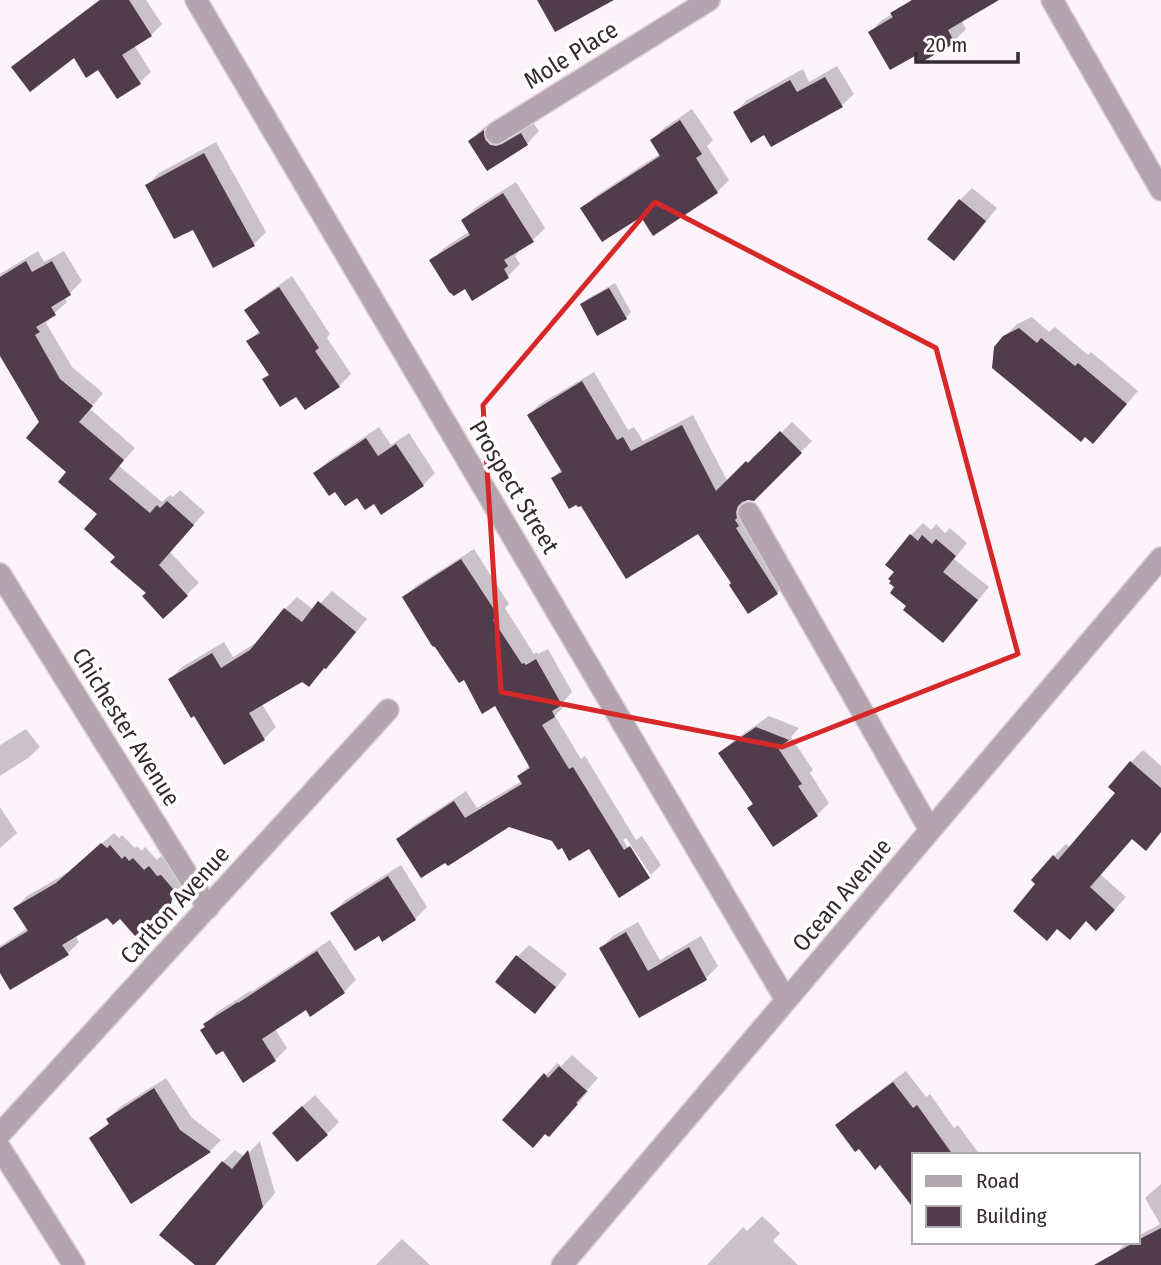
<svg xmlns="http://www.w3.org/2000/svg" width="1161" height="1265" font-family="'Fira Sans Condensed',sans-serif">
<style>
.shadow{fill:#0003}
.building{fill:#503c4b}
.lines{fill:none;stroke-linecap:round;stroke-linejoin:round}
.minor-casing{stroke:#d9cfd6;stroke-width:24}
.minor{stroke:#b4a4b0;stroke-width:21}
.marked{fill:none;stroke:#d62828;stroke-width:5;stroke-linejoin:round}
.labels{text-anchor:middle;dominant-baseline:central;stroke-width:7;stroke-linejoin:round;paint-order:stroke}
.street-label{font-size:24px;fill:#342a31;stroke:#fff}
</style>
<rect width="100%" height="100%" fill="#fdf3fa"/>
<g class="shadow">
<polygon points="99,0 146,0 162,24 151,35 134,45 151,72 140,82 117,97 99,68 74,56 13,67 24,57"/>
<polygon points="912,0 983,0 961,20 966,29 954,41 920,61 916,54 870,32 882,20 899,10"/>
<polygon points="837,66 854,94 841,106 765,133 735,112 747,100 803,69 809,82"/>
<polygon points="692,109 713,140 707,146 729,180 717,192 582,209 594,197 661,153 652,140 664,128"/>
<polygon points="495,120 496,127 509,135 516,133 533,122 539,131 527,144 487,169 470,141 482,129"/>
<polygon points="216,142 266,232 254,244 193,227 147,186 159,173"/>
<polygon points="516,182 545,228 533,240 517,250 519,252 515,256 520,264 508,276 473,298 465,287 432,260 444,248 470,231 463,220 475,208"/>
<polygon points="972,188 997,208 966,247 954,259 960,200"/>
<polygon points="38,251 44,262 64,251 82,281 70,293 64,297 67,302 49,318 50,319 46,323 72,367 103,393 90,409 135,448 119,466 162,502 170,495 173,497 180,490 205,512 170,552 199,583 163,617 148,593 117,557 99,514 68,472 41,422 0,352 0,274"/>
<polygon points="292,276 330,334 327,338 351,374 339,386 296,394 270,374 249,341 260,330 247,311 259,299"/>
<polygon points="615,283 631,312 626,318 582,304 587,299"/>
<polygon points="1032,317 1049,332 1055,327 1088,355 1091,352 1138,391 1093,442 1004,337 1017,324"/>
<polygon points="594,372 628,430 634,427 643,441 693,415 728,482 758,452 760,454 792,422 812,441 753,499 746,500 747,505 788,582 777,593 748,611 733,583 699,531 581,503 553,478 562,469 529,415 540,404"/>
<polygon points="379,427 391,445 409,433 435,473 423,485 374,501 335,489 315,474 327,462"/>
<polygon points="923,523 931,530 936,524 945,533 950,528 967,543 954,559 989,587 955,629 943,641 908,605 911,535"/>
<polygon points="474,549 509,604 505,608 534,654 537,652 538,654 548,649 572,692 564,701 566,704 555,716 581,759 585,756 636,840 642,836 661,865 651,875 626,838 623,840 647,877 589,847 562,845 553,839 508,825 398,840 410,828 466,791 477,808 522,781 519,776 530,765 496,704 464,678 404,597 416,586"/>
<polygon points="332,591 367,619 338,655 309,685 303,679 262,704 276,727 264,739 224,763 195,714 170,679 182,667 224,642 233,657 259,641 285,609 297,597 314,610"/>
<polygon points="769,716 799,728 791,737 813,770 810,773 829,803 817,815 773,844 755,803 721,753 733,741"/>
<polygon points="26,729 40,747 28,758 0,776 0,745"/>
<polygon points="1143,750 1161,766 1161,832 1158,836 1133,837 1100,874 1126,897 1108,917 1086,920 1058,928 1047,939 1038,884 1054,856 1066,844 1071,848 1118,793 1131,762"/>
<polygon points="0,807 17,833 0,848"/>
<polygon points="114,833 119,838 122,835 135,848 137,846 142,851 145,847 157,860 161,856 169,865 185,878 182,890 170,902 120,917 107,916 75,935 79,942 68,953 0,969 0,946 28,928 15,908 27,896 70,871"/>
<polygon points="401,865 427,907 415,919 383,940 379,934 332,914 344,901"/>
<polygon points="638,922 660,960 701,936 718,966 706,978 640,1016 601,948 613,936"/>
<polygon points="330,940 356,980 344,992 307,1008 275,1029 287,1048 275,1060 206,1026 205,1024 217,1012 250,991 251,992"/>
<polygon points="529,945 567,974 547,999 535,1011 517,957"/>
<polygon points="572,1055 598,1078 587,1090 589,1091 561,1123 546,1133 505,1120 557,1063 561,1066"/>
<polygon points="906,1071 926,1097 930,1094 954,1128 958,1125 980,1155 914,1155 914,1206 881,1163 838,1125 850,1113"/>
<polygon points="166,1078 192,1118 221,1140 210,1151 131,1201 91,1138 110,1122 108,1119 120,1107"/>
<polygon points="315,1095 339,1122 327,1134 286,1121"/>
<polygon points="260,1141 275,1193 215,1265 198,1265 223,1162 235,1150 245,1157"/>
<polygon points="1161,1184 1161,1265 1109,1265 1113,1256 1125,1244 1128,1242 1138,1242 1138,1236 1160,1224 1145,1198"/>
<polygon points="762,1216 780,1233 773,1241 798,1265 707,1265 743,1227 747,1231"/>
<polygon points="402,1239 430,1265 376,1265"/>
</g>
<g class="building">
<polygon points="100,0 129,0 152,36 122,55 141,84 117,99 98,70 86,78 74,58 30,92 11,67"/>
<polygon points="537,0 614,0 555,32"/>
<polygon points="912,0 999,0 948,30 955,43 920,63 915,56 890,70 868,32 893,17 890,13"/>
<polygon points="825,77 843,107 771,147 764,135 751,143 733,112 790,80 797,92"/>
<polygon points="680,120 702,154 696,158 718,193 653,236 641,217 602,242 580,208 660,156 650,140"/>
<polygon points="484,130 485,139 490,145 496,146 502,144 521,133 528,145 487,171 468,141"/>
<polygon points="204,153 255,246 213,268 193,230 174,239 145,185"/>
<polygon points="503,193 534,242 504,260 508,266 504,269 509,278 472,301 465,289 454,296 449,292 429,260 470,235 461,220"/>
<polygon points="959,199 986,221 954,261 927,239"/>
<polygon points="26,261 32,272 52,261 71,295 51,307 56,315 36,327 40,332 35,335 60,379 93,406 79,422 124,460 109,479 150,513 157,505 160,508 167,501 194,525 159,565 188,596 163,619 142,596 146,593 110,562 115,557 84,529 97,514 58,482 66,472 26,438 39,422 0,356 0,277"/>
<polygon points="279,287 319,348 315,351 340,387 305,410 296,397 280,407 262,379 269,375 246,341 260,333 244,310"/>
<polygon points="609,288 627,319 597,336 580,304"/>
<polygon points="1019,328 1037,343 1041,338 1075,366 1078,363 1127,404 1093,444 1085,437 1081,442 992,368 994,347 1003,336"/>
<polygon points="582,381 617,440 623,437 631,451 682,425 716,491 746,461 748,463 780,431 802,453 754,501 748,500 742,502 738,506 736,512 737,518 735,520 739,526 736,528 778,594 748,614 729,585 731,583 698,534 626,579 581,506 578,507 576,505 569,509 551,478 562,472 527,415"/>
<polygon points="366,438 378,456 396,444 424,486 381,515 374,504 365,510 357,498 345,506 335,492 329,496 313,473"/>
<polygon points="910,534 918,541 922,535 932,544 936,539 956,556 943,572 978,600 943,643 903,610 906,606 890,593 894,587 889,583 891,581 888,579 894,572 885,565"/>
<polygon points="461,559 499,617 493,620 522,664 524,663 526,665 536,659 562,705 552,711 555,717 542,725 569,769 573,767 624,850 630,846 650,878 619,898 589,849 569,861 562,848 558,850 552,841 509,827 448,866 445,863 421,878 396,839 454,801 465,818 522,784 517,776 530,768 495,706 482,714 464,680 459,683 435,647 432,646 402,597"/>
<polygon points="318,601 356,632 326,669 324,668 309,687 302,682 249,713 265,740 224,765 194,716 191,718 168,679 212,653 221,668 250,650 284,608 302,622"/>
<polygon points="756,727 789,740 778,748 802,784 798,786 818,816 773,847 747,808 753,804 718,753"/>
<polygon points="1130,761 1161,788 1161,832 1146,851 1132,839 1090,887 1115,910 1096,931 1086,921 1070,940 1057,929 1047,941 1013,911 1035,884 1031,880 1053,855 1058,860 1115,793 1108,787"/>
<polygon points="101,843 107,848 110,845 122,859 125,856 129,861 133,858 144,870 149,866 157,876 161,875 174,890 171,904 135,936 120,919 113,925 107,918 62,945 69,955 10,990 0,973 0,948 28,931 13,908 56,883"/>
<polygon points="388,876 416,920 382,942 379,936 355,951 330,913"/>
<polygon points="626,932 648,971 689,947 707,980 639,1018 599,948"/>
<polygon points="317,951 345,993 310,1017 306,1010 262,1039 276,1061 243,1083 223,1051 216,1055 200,1030 205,1027 203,1024 238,1002 238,1003"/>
<polygon points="516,955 556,987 535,1014 495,982"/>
<polygon points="559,1066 587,1091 576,1103 578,1104 549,1137 545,1134 533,1148 502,1120 544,1073 548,1078"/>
<polygon points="893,1082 913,1108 917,1105 953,1155 914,1155 914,1209 880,1165 875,1170 859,1149 855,1152 835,1125"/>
<polygon points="154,1088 180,1130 211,1152 131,1204 89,1138 109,1124 106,1119"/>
<polygon points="302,1106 328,1135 297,1162 272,1133"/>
<polygon points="248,1150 263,1207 215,1265 195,1265 159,1235 222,1161 232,1169"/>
<polygon points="1161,1228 1161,1265 1094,1265 1135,1242 1138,1242 1138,1240"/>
</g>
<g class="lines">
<defs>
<g id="minor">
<polyline points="196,0 786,1000"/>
<polyline points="1052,0 1161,190"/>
<polyline points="496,133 709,0"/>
<polyline points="749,513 930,830"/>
<polyline points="0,574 208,908"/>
<polyline points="0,1134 388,710"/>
<polyline points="0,1148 74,1265"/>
<polyline points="562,1265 1161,558"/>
</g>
</defs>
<use href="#minor" class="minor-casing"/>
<use href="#minor" class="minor"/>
</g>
<path class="marked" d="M655,202L936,348L1018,654L782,747L501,692L483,405Z"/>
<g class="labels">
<g class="street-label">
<text transform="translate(571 55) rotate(-32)">Mole Place</text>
<text transform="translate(514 487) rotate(59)">Prospect Street</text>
<text transform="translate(126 727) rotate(58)">Chichester Avenue</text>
<text transform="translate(842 895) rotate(-50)">Ocean Avenue</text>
<text transform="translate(175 905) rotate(-48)">Carlton Avenue</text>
</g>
</g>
<rect x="912" y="1153" width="228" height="91" fill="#ffffff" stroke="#aeaaad" stroke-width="2"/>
<rect x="926" y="1176" width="35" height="10" fill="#b4a4b0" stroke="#aeaaad" stroke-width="2"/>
<text x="976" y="1188" font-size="21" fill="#342a31">Road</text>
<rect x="926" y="1206" width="35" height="21" fill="#503c4b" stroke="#aeaaad" stroke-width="2"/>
<text x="976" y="1223" font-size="21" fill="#342a31">Building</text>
<path d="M916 52v10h102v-10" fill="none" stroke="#342a31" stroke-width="3.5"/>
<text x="926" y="52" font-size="21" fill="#342a31" stroke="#ffffff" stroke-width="5" paint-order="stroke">20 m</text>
</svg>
